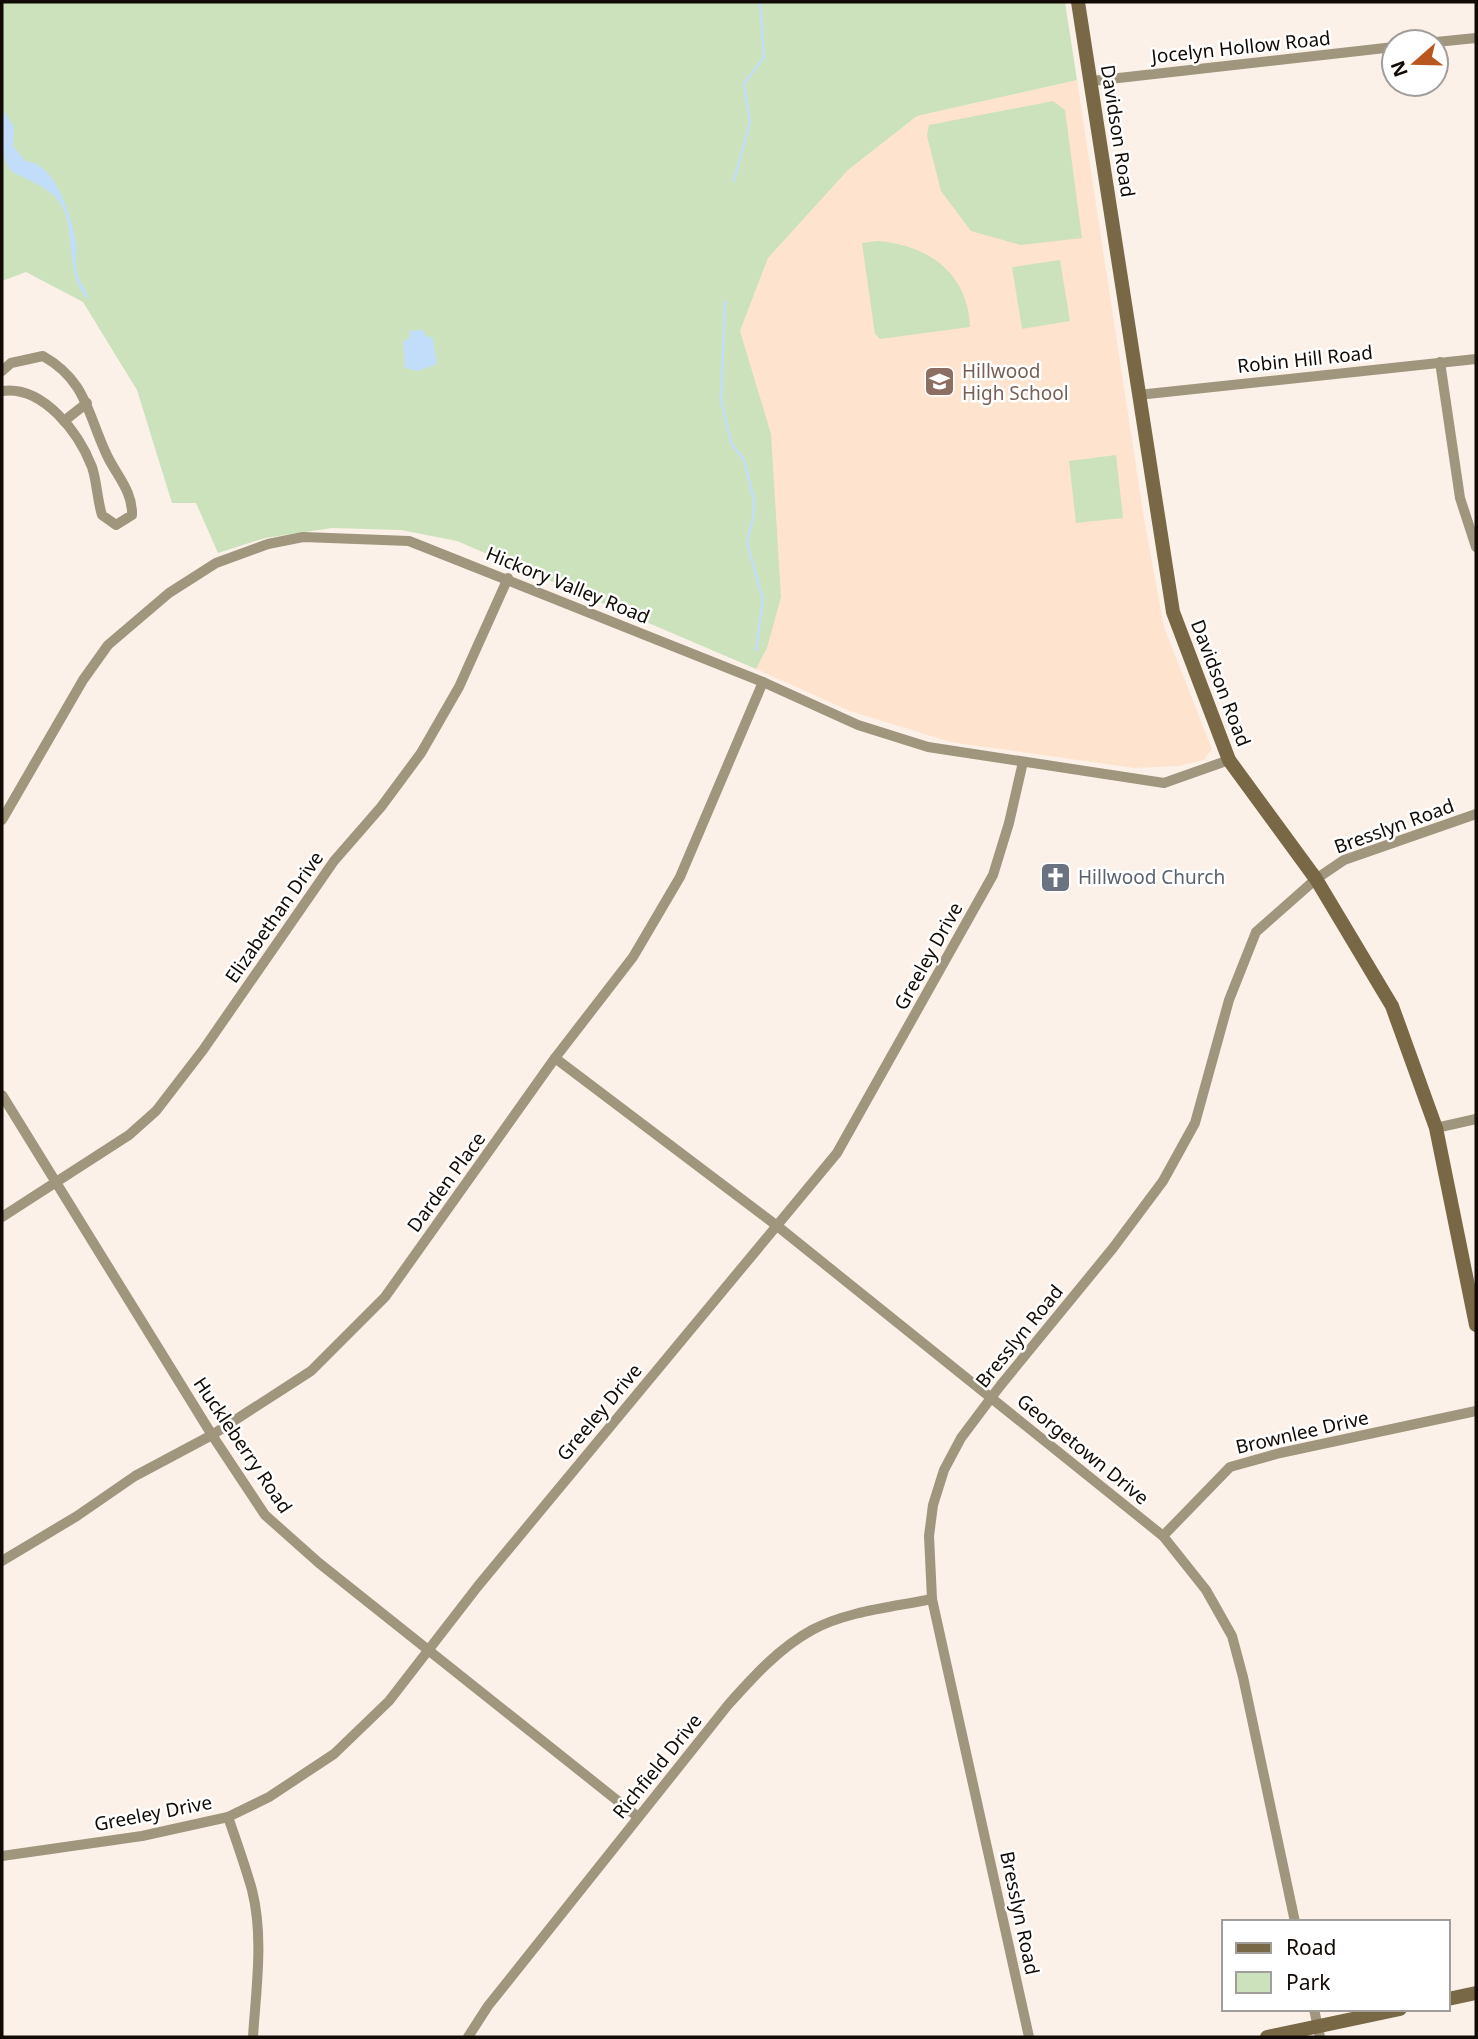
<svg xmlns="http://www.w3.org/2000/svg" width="1478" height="2039" font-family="'Noto Sans',sans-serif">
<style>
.built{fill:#fee4ce}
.green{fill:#cbe2bc}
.water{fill:#c2ddf9}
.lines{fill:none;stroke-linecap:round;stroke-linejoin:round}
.stream{stroke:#c2ddf9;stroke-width:2.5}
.street{stroke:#a0957d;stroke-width:10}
.secondary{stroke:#786845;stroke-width:14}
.labels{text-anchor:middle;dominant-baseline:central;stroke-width:5;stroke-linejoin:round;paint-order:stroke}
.street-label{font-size:19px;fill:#120a04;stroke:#fff}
.education-label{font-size:19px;fill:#785e54;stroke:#fff;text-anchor:start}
.worship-label{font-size:19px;fill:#5b616d;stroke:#fff;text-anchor:start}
</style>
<rect width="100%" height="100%" fill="#fbf1e8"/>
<polygon class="built" points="1077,80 1144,518 1164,627 1212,749 1204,760 1179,766 1134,768 950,742 850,711 756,669 767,648 740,331 768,258 848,170 917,116"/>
<g class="green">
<polygon points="2,2 1065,2 1077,80 917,116 848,170 768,258 740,331 771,434 781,597 767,648 756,669 457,541 401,530 332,528 265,538 218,553 196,503 172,503 137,390 83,302 26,272 2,281"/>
<polygon points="1053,101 1065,110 1082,238 1021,245 971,231 941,191 927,136 929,125"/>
<path d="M878,241C928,245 968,273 970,327L880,339L875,334L862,243Z"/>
<polygon points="1060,260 1070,321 1022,329 1012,267"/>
<polygon points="1116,455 1123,518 1076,523 1069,461"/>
</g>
<g class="water">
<path d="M2,108L14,127L13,146L25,161C55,162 72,217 76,243C78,254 74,265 78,276C81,285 87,291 89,300C63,277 78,230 60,203C54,193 44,188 35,183C27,179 18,175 11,171C0,161 2,124 2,108Z"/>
<polygon points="423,330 426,336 433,338 437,364 418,371 405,368 403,342 409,338 410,331"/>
</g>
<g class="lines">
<g class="stream">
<polyline points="734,181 750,122 744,84 764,57 760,2"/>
<polyline points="725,302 721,399 731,443 744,460 754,500 753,518 747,543 763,600 756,650"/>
</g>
<g class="street">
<polyline points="1436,42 1476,38"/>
<polyline points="1092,81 1394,47"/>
<polyline points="1440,362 1460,498 1476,547"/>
<path d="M2,371L11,363L43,356C85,380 87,411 105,451C114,473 133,490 132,515L116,525L102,515C97,499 97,482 92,467C79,433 43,385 2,391"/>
<polyline points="1138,395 1476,359"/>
<polyline points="64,421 87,403"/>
<polyline points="2,820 83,680 108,645 169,593 216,563 268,544 303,537 409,541 763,682 858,725 928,747 1164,783 1229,760"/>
<polyline points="555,1058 776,1225 1163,1536 1206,1590 1232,1636 1243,1677 1295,1922"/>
<polyline points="2,1095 212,1435 265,1515 319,1563 638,1817"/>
<polyline points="1436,1128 1476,1119"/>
<polyline points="2,1217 129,1135 156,1111 203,1050 334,861 381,807 421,753 459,687 508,578"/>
<polyline points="1163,1536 1230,1467 1280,1453 1476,1411"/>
<polyline points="2,1561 77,1516 135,1476 212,1435 311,1371 385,1297 555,1058 633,957 680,877 763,682"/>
<path d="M228,1817C236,1840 245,1865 252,1890C264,1937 256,1989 253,2037"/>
<polyline points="2,1856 142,1836 228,1817 269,1797 334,1754 389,1701 478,1586 837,1153 993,875 1009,823 1023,762"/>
<polyline points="1314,2009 1320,2037"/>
<path d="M468,2037L488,2006L728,1705C753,1677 779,1648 812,1630C847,1611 893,1607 932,1599"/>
<polyline points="1029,2037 932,1599 929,1536 933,1505 944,1470 961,1438 1000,1386 1113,1248 1163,1181 1195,1123 1229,1000 1256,932 1316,879 1344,860 1476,814"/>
</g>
<g class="secondary">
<polyline points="1078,2 1173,612 1229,760 1316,879 1392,1006 1436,1128 1476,1325"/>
<polyline points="1448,1999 1476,1993"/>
<polyline points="1267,2037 1400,2009"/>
</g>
</g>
<defs>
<symbol id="school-square" viewBox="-11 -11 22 22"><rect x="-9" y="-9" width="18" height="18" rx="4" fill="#8d6e63" stroke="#fff"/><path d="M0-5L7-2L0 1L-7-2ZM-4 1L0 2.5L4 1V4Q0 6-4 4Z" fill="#fff"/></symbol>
<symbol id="church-square" viewBox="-11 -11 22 22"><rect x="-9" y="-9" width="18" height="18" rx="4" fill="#6b7280" stroke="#fff"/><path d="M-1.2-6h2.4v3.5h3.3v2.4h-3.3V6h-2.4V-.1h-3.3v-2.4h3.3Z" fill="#fff"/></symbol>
</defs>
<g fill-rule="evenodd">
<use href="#school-square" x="922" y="364" width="35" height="35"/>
<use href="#church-square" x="1038" y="860" width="35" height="35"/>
</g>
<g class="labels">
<g class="street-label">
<text transform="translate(1241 47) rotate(-6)">Jocelyn Hollow Road</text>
<text transform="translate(1118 131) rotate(81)">Davidson Road</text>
<text transform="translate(1305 359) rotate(-6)">Robin Hill Road</text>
<text transform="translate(568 585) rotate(22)">Hickory Valley Road</text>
<text transform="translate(1221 683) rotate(69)">Davidson Road</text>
<text transform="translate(1394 826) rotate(-20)">Bresslyn Road</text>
<text transform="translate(274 917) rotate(-55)">Elizabethan Drive</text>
<text transform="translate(928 956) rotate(-61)">Greeley Drive</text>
<text transform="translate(446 1182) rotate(-54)">Darden Place</text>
<text transform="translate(1019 1336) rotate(-51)">Bresslyn Road</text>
<text transform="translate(599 1412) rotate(-50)">Greeley Drive</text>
<text transform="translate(1302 1432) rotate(-13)">Brownlee Drive</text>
<text transform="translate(243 1445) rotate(56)">Huckleberry Road</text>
<text transform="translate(1083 1449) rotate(39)">Georgetown Drive</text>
<text transform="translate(657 1766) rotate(-51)">Richfield Drive</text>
<text transform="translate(153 1813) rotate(-11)">Greeley Drive</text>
<text transform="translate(1020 1913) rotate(78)">Bresslyn Road</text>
</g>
<g class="education-label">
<text x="962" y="371">Hillwood<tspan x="962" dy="22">High School</tspan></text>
</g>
<g class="worship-label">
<text x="1078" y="877">Hillwood Church</text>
</g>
</g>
<rect width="1478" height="2039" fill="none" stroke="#120a04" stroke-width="7"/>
<rect x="1222" y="1920" width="228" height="91" fill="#ffffff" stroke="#a09d9b" stroke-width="2"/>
<rect x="1236" y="1943" width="35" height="10" fill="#786845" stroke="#a09d9b" stroke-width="2"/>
<text x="1286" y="1955" font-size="21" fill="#120a04">Road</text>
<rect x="1236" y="1972" width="35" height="21" fill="#cbe2bc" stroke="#a09d9b" stroke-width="2"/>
<text x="1286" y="1990" font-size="21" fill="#120a04">Park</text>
<g transform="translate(1415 63) rotate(250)"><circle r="33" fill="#ffffff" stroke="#a09d9b" stroke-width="2"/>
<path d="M0-5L12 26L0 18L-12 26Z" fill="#ba5721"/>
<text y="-10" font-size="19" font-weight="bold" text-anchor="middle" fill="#120a04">N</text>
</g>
</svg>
